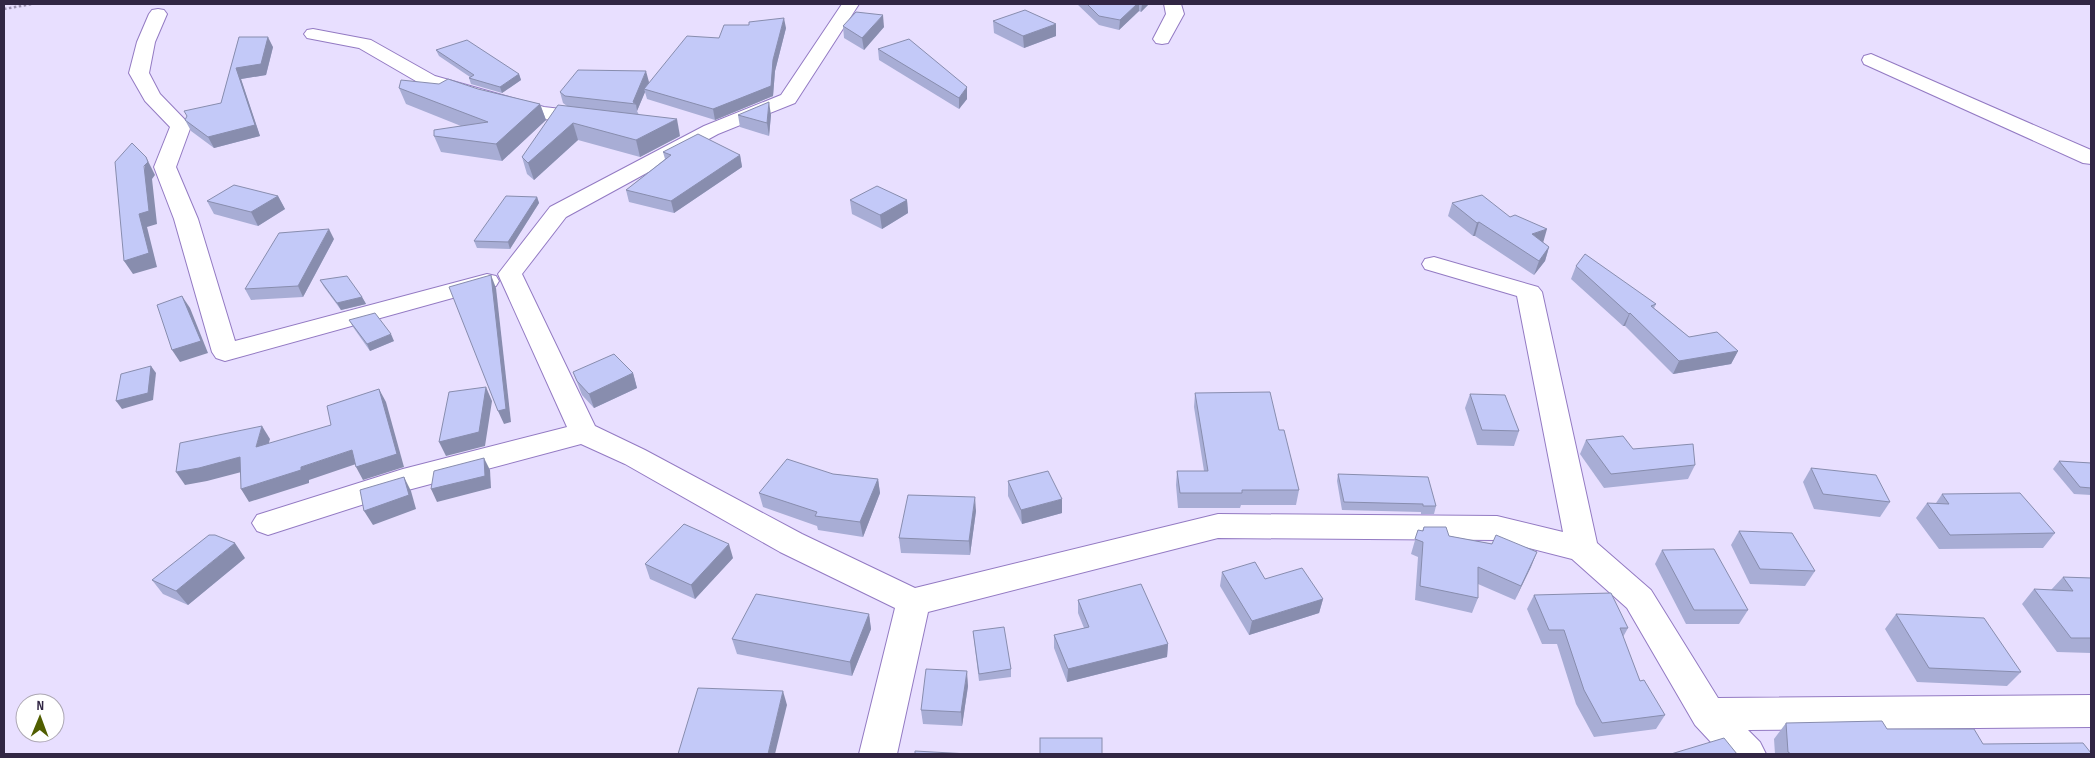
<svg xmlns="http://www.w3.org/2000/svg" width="2095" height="758" font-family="'Sofia Sans Condensed',sans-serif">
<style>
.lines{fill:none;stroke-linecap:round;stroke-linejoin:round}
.street-casing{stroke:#937ac3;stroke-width:2}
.path{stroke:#9d93b2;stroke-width:2.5;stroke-dasharray:2.5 2.5;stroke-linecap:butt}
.street{fill:#fff;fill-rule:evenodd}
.wall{fill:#a8add5}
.shaded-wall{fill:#888dae}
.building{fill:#c3c9f8;stroke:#888dae}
</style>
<rect width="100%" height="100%" fill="#e8dfff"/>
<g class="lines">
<defs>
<g id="street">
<polygon points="842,4 859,4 795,103 718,134 566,217 522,274 595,426 645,450 802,534 915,588 1218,514 1497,516 1563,532 1517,296 1425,269 1422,264 1425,259 1434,257 1538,287 1542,292 1597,543 1651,590 1718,698 2091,695 2091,727 1748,730 1760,742 1766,754 1722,754 1695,725 1627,608 1572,559 1497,540 1218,538 928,612 897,754 859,754 895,608 780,552 625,464 581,444 408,490 268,535 257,531 252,523 257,515 403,469 567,427 498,274 550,207 704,126 781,95"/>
<polygon points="1164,4 1181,4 1184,14 1168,43 1162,44 1156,43 1153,39 1166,14"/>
<polygon points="158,9 164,10 167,14 155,42 149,73 160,94 191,126 176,167 198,219 235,341 487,274 496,276 499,281 496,286 225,361 216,358 212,352 174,219 154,167 170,127 145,101 129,73 137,42 149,14 152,10"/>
<polygon points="313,29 371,40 435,76 544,107 595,113 598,117 595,121 588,123 543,119 421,84 359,48 307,38 304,34 307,30"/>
<polygon points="1871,54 2091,150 2091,164 2083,163 1864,64 1862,60 1864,56"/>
</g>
</defs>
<use href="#street" class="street-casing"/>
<polyline class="path" points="4,9 32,4"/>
<use href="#street" class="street"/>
</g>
<g class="wall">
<polygon points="1077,4 1149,4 1141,12 1139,11 1119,30 1099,25"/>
<polygon points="993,21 1056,36 1024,48 994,33"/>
<polygon points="843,26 884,27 864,50 844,38"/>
<polygon points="786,28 775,71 773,96 715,120 647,99 645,92 637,111 639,115 680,136 640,157 578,140 534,180 527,174 522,157 567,106 563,103 560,92 649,82 648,84 719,38"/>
<polygon points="239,37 273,47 266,75 241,79 260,136 214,148 191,131 185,120 221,103"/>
<polygon points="878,49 967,99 959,109 879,60"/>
<polygon points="436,50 519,74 521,80 502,93 471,84 469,78 470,77 439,56"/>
<polygon points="399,88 478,89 540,104 546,120 502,161 441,152 434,136 461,126 406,104"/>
<polygon points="738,115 771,115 769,136 740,127"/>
<polygon points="663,152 740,155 742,167 674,213 629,202 626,190 665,159"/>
<polygon points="278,196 285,209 258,226 214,214 207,201"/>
<polygon points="537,197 539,203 510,249 477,248 474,241"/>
<polygon points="850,200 907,200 908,213 882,229 852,214"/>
<polygon points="1452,203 1543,242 1549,247 1545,261 1534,275 1475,236 1473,236 1448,216"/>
<polygon points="334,239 303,297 251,300 245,289"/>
<polygon points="1576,266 1656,304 1654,308 1689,337 1738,351 1731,364 1673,374 1625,326 1623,326 1571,279"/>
<polygon points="320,280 362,297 366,304 341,310 324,287"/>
<polygon points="349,320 394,341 370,351 353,327"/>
<polygon points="573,372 633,373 637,388 594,408 582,395"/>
<polygon points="1195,393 1279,430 1299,490 1296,505 1241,505 1240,508 1178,508 1176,485 1177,471 1204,471 1194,407"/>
<polygon points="1470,394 1519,431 1514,446 1477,445 1465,408"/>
<polygon points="1586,440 1633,449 1695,465 1688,479 1604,488 1580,454"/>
<polygon points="2059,461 2091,463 2091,495 2074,494 2053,469"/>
<polygon points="1811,468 1890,502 1880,517 1814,509 1803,482"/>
<polygon points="833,474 878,479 880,493 863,537 818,530 817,526 763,507 759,493"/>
<polygon points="1338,474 1436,506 1434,514 1421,514 1421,512 1342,510 1337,481"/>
<polygon points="1008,481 1062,513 1022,524 1008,496"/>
<polygon points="1942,494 2055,533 2043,548 1939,549 1916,518 1927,503 1936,503"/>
<polygon points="976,511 970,555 901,553 899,538"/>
<polygon points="1424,527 1449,536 1537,552 1515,600 1478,584 1478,598 1472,613 1415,600 1418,557 1411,554 1418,530 1422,531"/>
<polygon points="1739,531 1815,571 1805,586 1750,584 1731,545"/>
<polygon points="1662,550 1748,610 1739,624 1686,624 1655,564"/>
<polygon points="245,558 188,605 163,594 152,580"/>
<polygon points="733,558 695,599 650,579 645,564"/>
<polygon points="1222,572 1323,599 1319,613 1249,635 1220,586"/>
<polygon points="2063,577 2091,578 2091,653 2057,652 2022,604 2034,589 2051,590"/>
<polygon points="1534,595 1628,628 1623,637 1640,681 1665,715 1656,729 1594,737 1576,704 1557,644 1542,644 1527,609"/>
<polygon points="1078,600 1168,644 1167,657 1067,682 1054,648 1054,635 1084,628 1078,613"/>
<polygon points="869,614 871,629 852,676 737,654 732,639"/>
<polygon points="1896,614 2021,672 2007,686 1917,682 1885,629"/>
<polygon points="973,631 1011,669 1011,677 979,681"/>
<polygon points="968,686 962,726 923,724 921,710"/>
<polygon points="1786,723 1887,729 1983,744 2091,754 1775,754 1774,739"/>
</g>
<g class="shaded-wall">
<polygon points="1137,4 1139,4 1139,11 1119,30 1120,20"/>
<polygon points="1142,4 1149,4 1141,12"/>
<polygon points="883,15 884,27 864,50 862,38"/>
<polygon points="784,18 786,28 775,71 773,96 715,120 713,109 773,60"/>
<polygon points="1056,24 1056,36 1024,48 1023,36"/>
<polygon points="268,37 273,47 266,75 241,79 260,136 214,148 208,137 236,68"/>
<polygon points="646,71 649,82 646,89 644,89 645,92 637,111 636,104 633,102"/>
<polygon points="519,74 521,80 502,93 500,87"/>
<polygon points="967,87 967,99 959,109 959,98"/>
<polygon points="769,102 771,115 769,136 767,123"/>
<polygon points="540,104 546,120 502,161 496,144"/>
<polygon points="677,119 680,136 640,157 636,140"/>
<polygon points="573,123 578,140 534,180 528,163"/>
<polygon points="740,155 742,167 674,213 671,201"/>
<polygon points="146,157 155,175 152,179 157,224 147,227 157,267 133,274 124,261 139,214"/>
<polygon points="278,196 285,209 258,226 251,212"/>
<polygon points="537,197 539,203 510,249 508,242"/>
<polygon points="907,200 908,213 882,229 880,215"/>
<polygon points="1479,222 1475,236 1473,236 1477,223"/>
<polygon points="329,229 334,239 303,297 298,286"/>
<polygon points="1547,229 1543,243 1532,234"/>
<polygon points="1549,247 1545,261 1534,275 1539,261"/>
<polygon points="491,275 496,288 511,422 504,424 498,411"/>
<polygon points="182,296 190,308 208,353 180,362 172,350"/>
<polygon points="362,297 366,304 341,310 337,303"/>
<polygon points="1630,313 1625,326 1623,326 1629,314"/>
<polygon points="391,334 394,341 370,351 367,344"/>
<polygon points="1738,351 1731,364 1673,374 1679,361"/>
<polygon points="151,366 156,373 153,400 122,409 116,401"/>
<polygon points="633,373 637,388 594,408 589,394"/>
<polygon points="486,387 492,401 485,446 446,456 439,442"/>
<polygon points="379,389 386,402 404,467 363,480 356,467"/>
<polygon points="262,426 270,439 264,460 256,447"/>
<polygon points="352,450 359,463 309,480 309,483 249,502 241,489 301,467"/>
<polygon points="240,457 249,470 207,481 185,485 176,472"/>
<polygon points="484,458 490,470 491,488 437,502 431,489"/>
<polygon points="404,477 411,491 416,509 373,525 364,511"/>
<polygon points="878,479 880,493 863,537 860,522"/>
<polygon points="975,497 976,511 970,555 969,541"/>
<polygon points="1062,499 1062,513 1022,524 1021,510"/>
<polygon points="235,543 245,558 188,605 176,591"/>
<polygon points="729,544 733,558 695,599 691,585"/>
<polygon points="1537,552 1531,567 1515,600 1521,586"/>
<polygon points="1323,599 1319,613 1249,635 1252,621"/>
<polygon points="869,614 871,629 852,676 850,662"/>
<polygon points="1168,644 1167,657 1067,682 1068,669"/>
<polygon points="967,671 968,686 962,726 961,712"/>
<polygon points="783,691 787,705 775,754 768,754"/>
</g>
<g class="building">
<polygon points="1087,4 1137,4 1120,20 1099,16"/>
<polygon points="1025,10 1056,24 1023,36 993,21"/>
<polygon points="856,12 883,15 862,38 843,26"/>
<polygon points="784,18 773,60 771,86 713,109 644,89 687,36 719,38 724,25 749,25 749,22"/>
<polygon points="239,37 268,37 261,64 236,68 255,125 208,137 185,120 187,116 184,111 221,103"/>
<polygon points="909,39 967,87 959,98 878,49"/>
<polygon points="467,40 519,74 500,87 469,78 474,75 436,50"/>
<polygon points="578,70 646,71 633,102 636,104 565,96 560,92"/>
<polygon points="448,79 478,89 540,104 496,144 434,136 434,130 488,122 399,88 401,80 439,84"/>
<polygon points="769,102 767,123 738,115"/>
<polygon points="558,105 677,119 636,140 573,123 528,163 522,157"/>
<polygon points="698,134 740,155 671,201 626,190 671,155 663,152"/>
<polygon points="132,143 146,157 148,162 144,166 149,211 139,214 149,253 124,261 115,162"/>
<polygon points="234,185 278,196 251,212 207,201"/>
<polygon points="877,186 907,200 880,215 850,200"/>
<polygon points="1482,195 1510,217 1515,215 1547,229 1532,234 1549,247 1539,261 1479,222 1477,223 1452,203"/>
<polygon points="506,196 537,197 508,242 474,241"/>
<polygon points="329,229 298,286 245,289 279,233"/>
<polygon points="1585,254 1656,304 1651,306 1689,337 1717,332 1738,351 1679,361 1630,313 1629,314 1576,266"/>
<polygon points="491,275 506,409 498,411 449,287"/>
<polygon points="347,276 362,297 337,303 320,280"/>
<polygon points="182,296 201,341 172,350 157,305"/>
<polygon points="375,313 391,334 367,344 349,320"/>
<polygon points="614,354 633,373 589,394 577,381 573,372"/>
<polygon points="151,366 148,393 116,401 121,374"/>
<polygon points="486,387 479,432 439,442 449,392"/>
<polygon points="379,389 397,454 356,467 352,450 301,467 301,470 241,489 240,457 199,468 176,472 180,443 262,426 256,447 331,425 327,406"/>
<polygon points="1270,392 1279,430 1284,430 1299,490 1242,490 1242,493 1180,493 1177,471 1208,471 1195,393"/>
<polygon points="1470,394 1505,395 1519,431 1482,430"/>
<polygon points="1623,436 1633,449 1693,444 1695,465 1611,474 1586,440"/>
<polygon points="484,458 485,476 431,489 434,471"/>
<polygon points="787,459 833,474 878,479 860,522 815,516 817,512 759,493"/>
<polygon points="2059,461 2091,463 2091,488 2080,487"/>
<polygon points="1811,468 1876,475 1890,502 1823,494"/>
<polygon points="1048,471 1062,499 1021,510 1008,481"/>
<polygon points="1338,474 1428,477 1436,506 1423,506 1423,504 1344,502"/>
<polygon points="404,477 409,495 364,511 360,490"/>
<polygon points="2020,493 2055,533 1950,535 1927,503 1949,504 1942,494"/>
<polygon points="908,495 975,497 969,541 899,538"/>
<polygon points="684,524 729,544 691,585 645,564"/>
<polygon points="1424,527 1446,527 1449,536 1492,544 1496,535 1537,552 1521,586 1478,567 1478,598 1420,586 1423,542 1415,539 1418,530 1423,531"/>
<polygon points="1739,531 1792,533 1815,571 1760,569"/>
<polygon points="209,535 215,535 235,543 176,591 152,580"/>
<polygon points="1714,549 1748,610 1694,610 1662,550"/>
<polygon points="1255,562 1265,579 1302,568 1323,599 1252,621 1222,572"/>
<polygon points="2063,577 2091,578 2091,638 2071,638 2034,589 2073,591"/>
<polygon points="1141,584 1168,644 1068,669 1054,635 1089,627 1078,600"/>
<polygon points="1611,593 1628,628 1620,628 1640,681 1644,680 1665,715 1602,723 1584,690 1564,630 1549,630 1534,595"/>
<polygon points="756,594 869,614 850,662 732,639"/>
<polygon points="1896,614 1984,618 2021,672 1929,668"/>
<polygon points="1004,627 1011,669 979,674 973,631"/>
<polygon points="926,669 967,671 961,712 921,710"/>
<polygon points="698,688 783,691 768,754 678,754"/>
<polygon points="1882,721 1887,729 1974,729 1983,744 2083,743 2091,753 2091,754 1791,754 1788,752 1786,723"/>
<rect x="1040" y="738" width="62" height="16"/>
<polygon points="1724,738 1737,754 1671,754"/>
<polygon points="915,751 969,754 915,754"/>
</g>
<rect width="2095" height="758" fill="none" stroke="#312644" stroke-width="10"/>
<g transform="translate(40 718) rotate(1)"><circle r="24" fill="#ffffff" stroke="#ada8b4"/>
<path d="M0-4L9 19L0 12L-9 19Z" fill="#505e00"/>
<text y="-8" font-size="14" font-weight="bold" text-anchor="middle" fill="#312644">N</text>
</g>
</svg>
